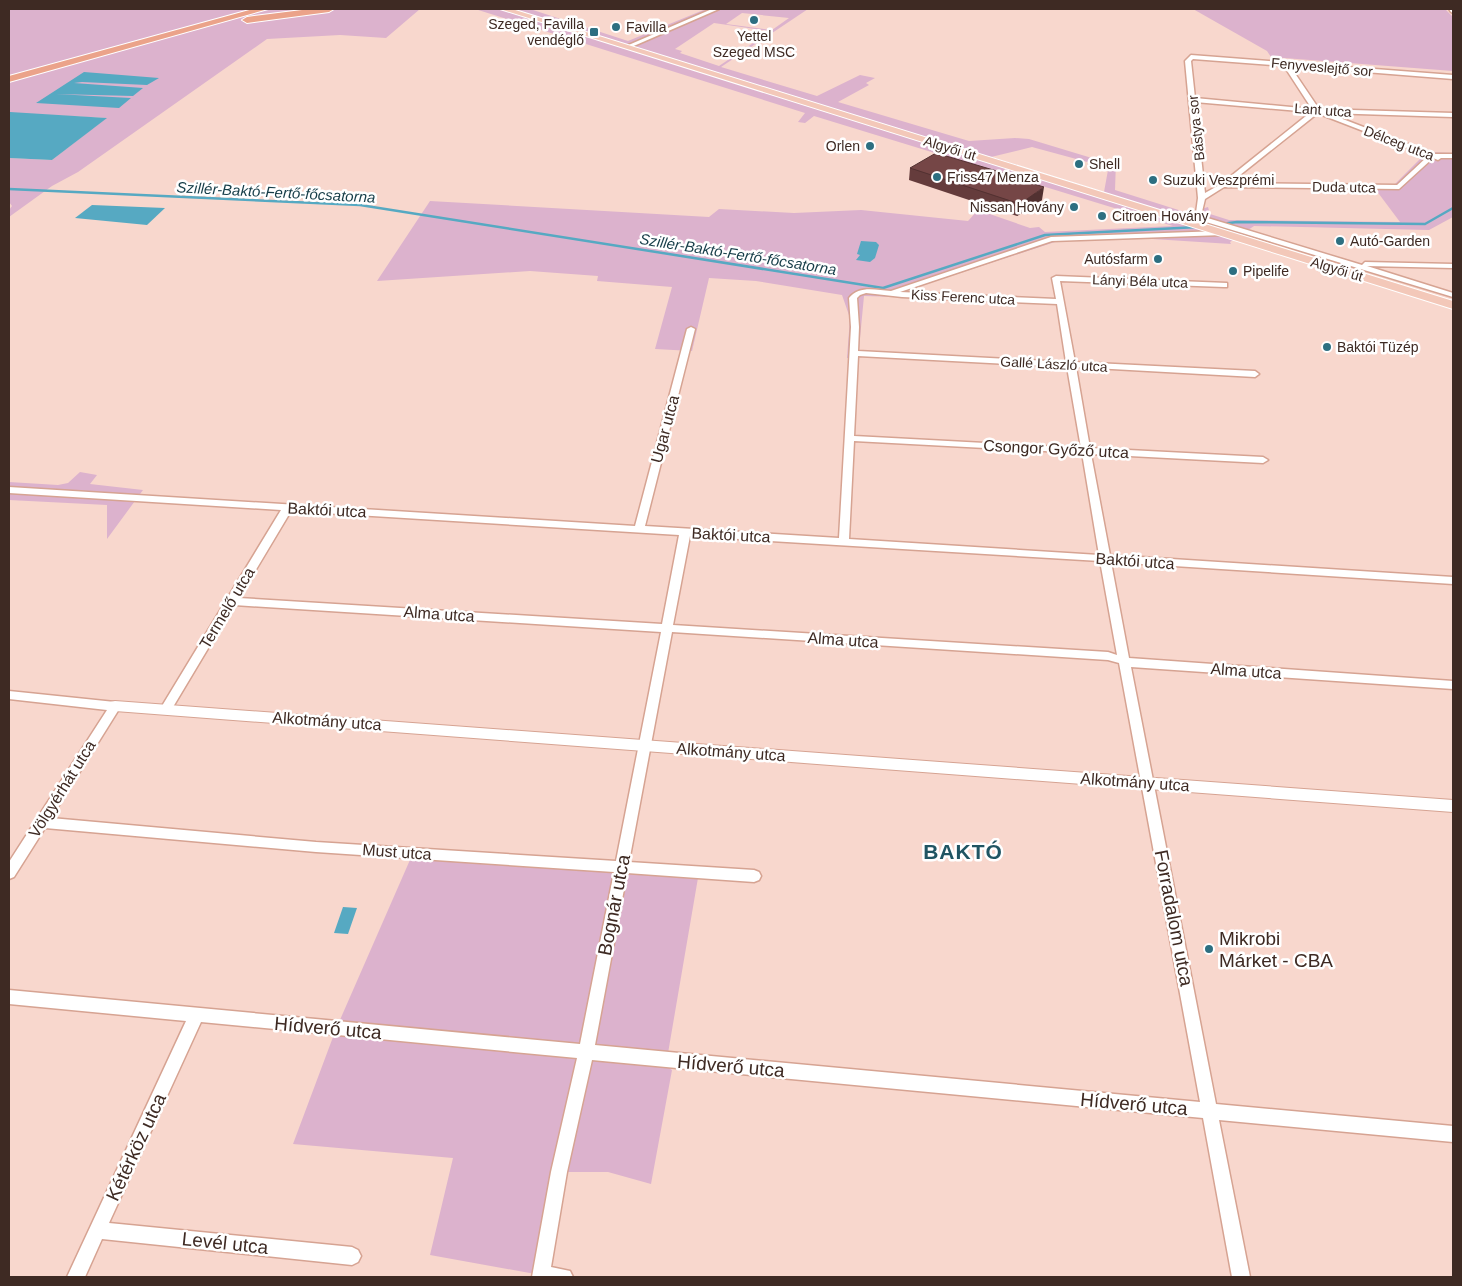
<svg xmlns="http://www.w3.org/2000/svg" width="1462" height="1286" font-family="Helvetica,sans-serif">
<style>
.green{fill:#dcb2cd;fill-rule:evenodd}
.water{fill:#56a9c2}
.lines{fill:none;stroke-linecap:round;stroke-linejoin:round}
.stream{stroke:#56a9c2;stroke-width:2.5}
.minor-casing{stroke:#d6a392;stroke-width:3}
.tertiary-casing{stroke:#d6a392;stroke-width:2}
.primary-casing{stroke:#fff;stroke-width:2}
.motorway-casing{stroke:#fff;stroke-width:2}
.minor{fill:#fff;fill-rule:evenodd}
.tertiary{fill:#fff;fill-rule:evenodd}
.primary{fill:#f3c8b9;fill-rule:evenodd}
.motorway{fill:#eba38a;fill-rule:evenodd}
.wall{fill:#653c3c}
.shaded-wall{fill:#523131}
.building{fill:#754646;stroke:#523131}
.poi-dot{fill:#2d6f81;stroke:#fff;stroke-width:2}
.labels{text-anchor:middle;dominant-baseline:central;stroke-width:5;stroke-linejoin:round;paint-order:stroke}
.far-poi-label{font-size:14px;fill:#3e2a23;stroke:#fff;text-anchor:start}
.far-street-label{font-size:14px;fill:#3e2a23;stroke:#fff}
.far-water-label{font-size:15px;font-style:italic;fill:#163d48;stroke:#fff}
.street-label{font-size:16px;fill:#3e2a23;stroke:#fff}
.near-street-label{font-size:19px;fill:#3e2a23;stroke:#fff}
.near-poi-label{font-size:19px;fill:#3e2a23;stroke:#fff;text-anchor:start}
.district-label{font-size:21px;font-weight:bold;letter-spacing:1px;fill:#205563;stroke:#fff}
</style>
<rect width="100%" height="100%" fill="#f8d7cd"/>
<g class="green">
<polygon points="9,9 420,9 386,38 340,35 267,39 78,172 52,186 9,217 9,210 12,206 9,202 9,158 52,160 106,118 9,113"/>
<path d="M475,9H530L628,41L706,9H808L721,67L817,96L860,75L875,78L866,83L869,85L838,102L969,141L1015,138L1029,139L1105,162L1116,161L1115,190L1188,213L1208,207L1210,214L1229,220L1400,222L1373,186H1393L1427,152L1453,153V217L1429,230L1254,226L1230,242L1231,244L1137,238L1061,240L899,293V297L864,296L858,359L847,358L850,318L842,295L756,281L709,278L692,351L655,349L672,287L597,281L598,276L530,271L377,281L430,201L709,217L719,209L794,213L861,210L968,221L978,210L1030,228L1039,227L1045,232L1173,226L814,116L805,123L798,122L805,113ZM742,13L789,18L772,30L726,24ZM714,23L770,31H771L719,66L680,53L682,51L675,49ZM1032,147L1102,166L1108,170L1104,192L991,157Z"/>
<polygon points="1193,9 1445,9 1453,17 1453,71 1271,57 1267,51"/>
<polygon points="80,472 97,475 90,484 143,490 107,539 107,505 9,500 9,482 58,485 68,483"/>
<polygon points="413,853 699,872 667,1059 668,1067 672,1070 651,1184 608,1172 559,1172 541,1275 430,1255 453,1158 293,1144 336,1029"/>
</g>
<g class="water">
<polygon points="84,72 159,78 147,85 82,82 74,83 143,88 133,96 56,94 131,98 119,108 36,103"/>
<polygon points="10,112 107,118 52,160 9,158"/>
<polygon points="92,205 165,208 147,225 75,218"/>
<polygon points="861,241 876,242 879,245 875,258 870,262 856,260 860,255 857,254"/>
<polygon points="343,907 357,908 348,934 334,933"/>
</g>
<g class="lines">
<g class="stream">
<polyline points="9,189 360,205 883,288 1045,235 1198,227"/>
<polyline points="1205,226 1237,222 1425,224 1453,208"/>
</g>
<defs>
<g id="minor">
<polygon points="712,9 719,9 629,48 624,47"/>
<polygon points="1449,9 1453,9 1453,13 1451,12"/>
<path d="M1191,55L1453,75V79L1290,66L1319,109L1453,113V117L1327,113L1434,154H1453V158H1441L1438,160L1433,158L1399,189L1224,187L1205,199L1201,216L1362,265L1365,262L1453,264V268L1367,266L1453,293V297L1196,219L1190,224H1184V220L1196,213L1198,198L1185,61ZM1193,59L1284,66L1312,109L1195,98L1191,61ZM1195,102L1311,112L1221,184L1205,193ZM1318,113H1322V115L1428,156L1397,185L1230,183Z"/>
<path d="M1220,231H1223V235L1052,241L900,292L1056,299L1052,278L1056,276L1227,283V287H1224L1060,281L1075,362L1255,371L1259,374L1255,377L1076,367L1090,448L1263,457L1268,460L1263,463L1091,454L1110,555L1453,577V584L1111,562L1129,658L1453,681V689L1131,667L1216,1104L1453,1126V1142L1219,1120L1250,1277H1232L1203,1118L592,1060L567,1172L551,1267L570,1271L573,1277H532L551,1172L577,1058L201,1022L109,1223L352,1247L358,1250L361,1256L358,1262L352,1265L102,1239L85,1277H67L186,1021L9,1004V990L580,1044L614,872L316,852L45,828L14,877L9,879V862L107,710L9,699V691L115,702L119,703L121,706L51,818L316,842L616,861L661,632L234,605L170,712H162L160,709L162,706L281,510L9,493V487L635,526L687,329L691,327L695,329L645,526L839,538L851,327L849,298C859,285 876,290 891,291L1051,237ZM866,293L902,297L1057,304L1066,362L858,351L859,327L857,298L860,295ZM858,356L1067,367L1081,448L854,436ZM854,441L1082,453L1099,555L849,539ZM291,511L679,535L662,624L239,598ZM690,536L1100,561L1117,655L1108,652L673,625ZM672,632L1108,660L1119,663L1200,1102L595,1045L627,873L754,882L759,880L761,876L759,872L754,870L629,862Z"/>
</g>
<polygon id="tertiary" points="115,701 1453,800 1453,812 115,711 110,710 108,706 110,702"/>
<polygon id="primary" points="500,9 512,9 1453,301 1453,309"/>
<g id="motorway">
<polygon points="253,9 268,9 9,82 9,76"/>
<polygon points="310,9 334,9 329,12 247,23 242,20 247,17"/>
</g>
</defs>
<use href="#minor" class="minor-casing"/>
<use href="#tertiary" class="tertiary-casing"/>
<use href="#primary" class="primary-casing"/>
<use href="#motorway" class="motorway-casing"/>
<use href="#minor" class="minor"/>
<use href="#tertiary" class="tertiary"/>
<use href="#primary" class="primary"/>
<use href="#motorway" class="motorway"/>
</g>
<polygon class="wall" points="910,168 1027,180 1026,182 1042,200 1017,216 909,180"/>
<polygon class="shaded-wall" points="1044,187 1042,200 1017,216 1020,204"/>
<polygon class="building" points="936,153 1027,180 1024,181 1044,187 1020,204 910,168"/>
<g class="poi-dot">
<circle cx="754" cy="20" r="5"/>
<circle cx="616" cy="27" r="5"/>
<rect x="589" y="27" width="10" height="10" rx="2.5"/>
<circle cx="870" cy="146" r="5"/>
<circle cx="1079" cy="164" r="5"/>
<circle cx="937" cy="177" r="5"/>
<circle cx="1153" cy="180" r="5"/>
<circle cx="1074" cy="207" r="5"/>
<circle cx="1102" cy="216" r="5"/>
<circle cx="1340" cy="241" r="5"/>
<circle cx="1158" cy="259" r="5"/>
<circle cx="1233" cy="271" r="5"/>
<circle cx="1327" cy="347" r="5"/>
<circle cx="1209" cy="949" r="5"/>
</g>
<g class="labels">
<g class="far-poi-label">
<text x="584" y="24" text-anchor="end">Szeged, Favilla<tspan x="584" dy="16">vendéglő</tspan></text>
<text x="626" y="27">Favilla</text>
<text x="754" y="36" text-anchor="middle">Yettel<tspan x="754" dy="16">Szeged MSC</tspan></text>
<text x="860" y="146" text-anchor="end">Orlen</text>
<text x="1089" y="164">Shell</text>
<text x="947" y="177">Friss47 Menza</text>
<text x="1163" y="180">Suzuki Veszprémi</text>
<text x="1064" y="207" text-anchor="end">Nissan Hovány</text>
<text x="1112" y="216">Citroen Hovány</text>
<text x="1350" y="241">Autó-Garden</text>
<text x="1148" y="259" text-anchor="end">Autósfarm</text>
<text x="1243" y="271">Pipelife</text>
<text x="1337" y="347">Baktói Tüzép</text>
</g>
<g class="far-street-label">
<text transform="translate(1322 67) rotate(5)">Fenyveslejtő sor</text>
<text transform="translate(1323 110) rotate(4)">Lant utca</text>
<text transform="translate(1196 128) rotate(-96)">Bástya sor</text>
<text transform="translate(1399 143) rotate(21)">Délceg utca</text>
<text transform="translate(950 148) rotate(17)">Algyői út</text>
<text transform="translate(1344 187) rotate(1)">Duda utca</text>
<text transform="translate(1337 269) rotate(17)">Algyői út</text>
<text transform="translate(1140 281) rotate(2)">Lányi Béla utca</text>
<text transform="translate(963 297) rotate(3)">Kiss Ferenc utca</text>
<text transform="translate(1054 364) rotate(3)">Gallé László utca</text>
</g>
<g class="far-water-label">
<text transform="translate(276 192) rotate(3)">Szillér-Baktó-Fertő-főcsatorna</text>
<text transform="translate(738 254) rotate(9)">Szillér-Baktó-Fertő-főcsatorna</text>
</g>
<g class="street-label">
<text transform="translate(665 429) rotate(-75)">Ugar utca</text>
<text transform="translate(1056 449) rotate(3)">Csongor Győző utca</text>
<text transform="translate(327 510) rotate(3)">Baktói utca</text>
<text transform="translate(731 535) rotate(3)">Baktói utca</text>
<text transform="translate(1135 561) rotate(4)">Baktói utca</text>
<text transform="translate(227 608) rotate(-59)">Termelő utca</text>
<text transform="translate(439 614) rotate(4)">Alma utca</text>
<text transform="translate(843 640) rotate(4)">Alma utca</text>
<text transform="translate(1246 671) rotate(4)">Alma utca</text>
<text transform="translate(327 721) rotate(4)">Alkotmány utca</text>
<text transform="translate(731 752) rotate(4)">Alkotmány utca</text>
<text transform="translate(1135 782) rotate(4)">Alkotmány utca</text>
<text transform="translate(62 789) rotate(-58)">Völgyérhát utca</text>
<text transform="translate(397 852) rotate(4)">Must utca</text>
</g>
<g class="near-street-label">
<text transform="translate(614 905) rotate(-79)">Bognár utca</text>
<text transform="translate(1174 918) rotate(79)">Forradalom utca</text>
<text transform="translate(328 1028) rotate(5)">Hídverő utca</text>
<text transform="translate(731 1066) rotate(5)">Hídverő utca</text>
<text transform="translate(1134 1104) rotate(5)">Hídverő utca</text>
<text transform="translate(136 1147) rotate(-65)">Kétérköz utca</text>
<text transform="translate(225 1243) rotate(6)">Levél utca</text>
</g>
<g class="near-poi-label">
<text x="1219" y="938">Mikrobi<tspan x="1219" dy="22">Márket - CBA</tspan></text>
</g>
<g class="district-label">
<text x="963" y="851">BAKTÓ</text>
</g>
</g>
<rect width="1462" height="1286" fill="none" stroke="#3e2a23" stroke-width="20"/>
</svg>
